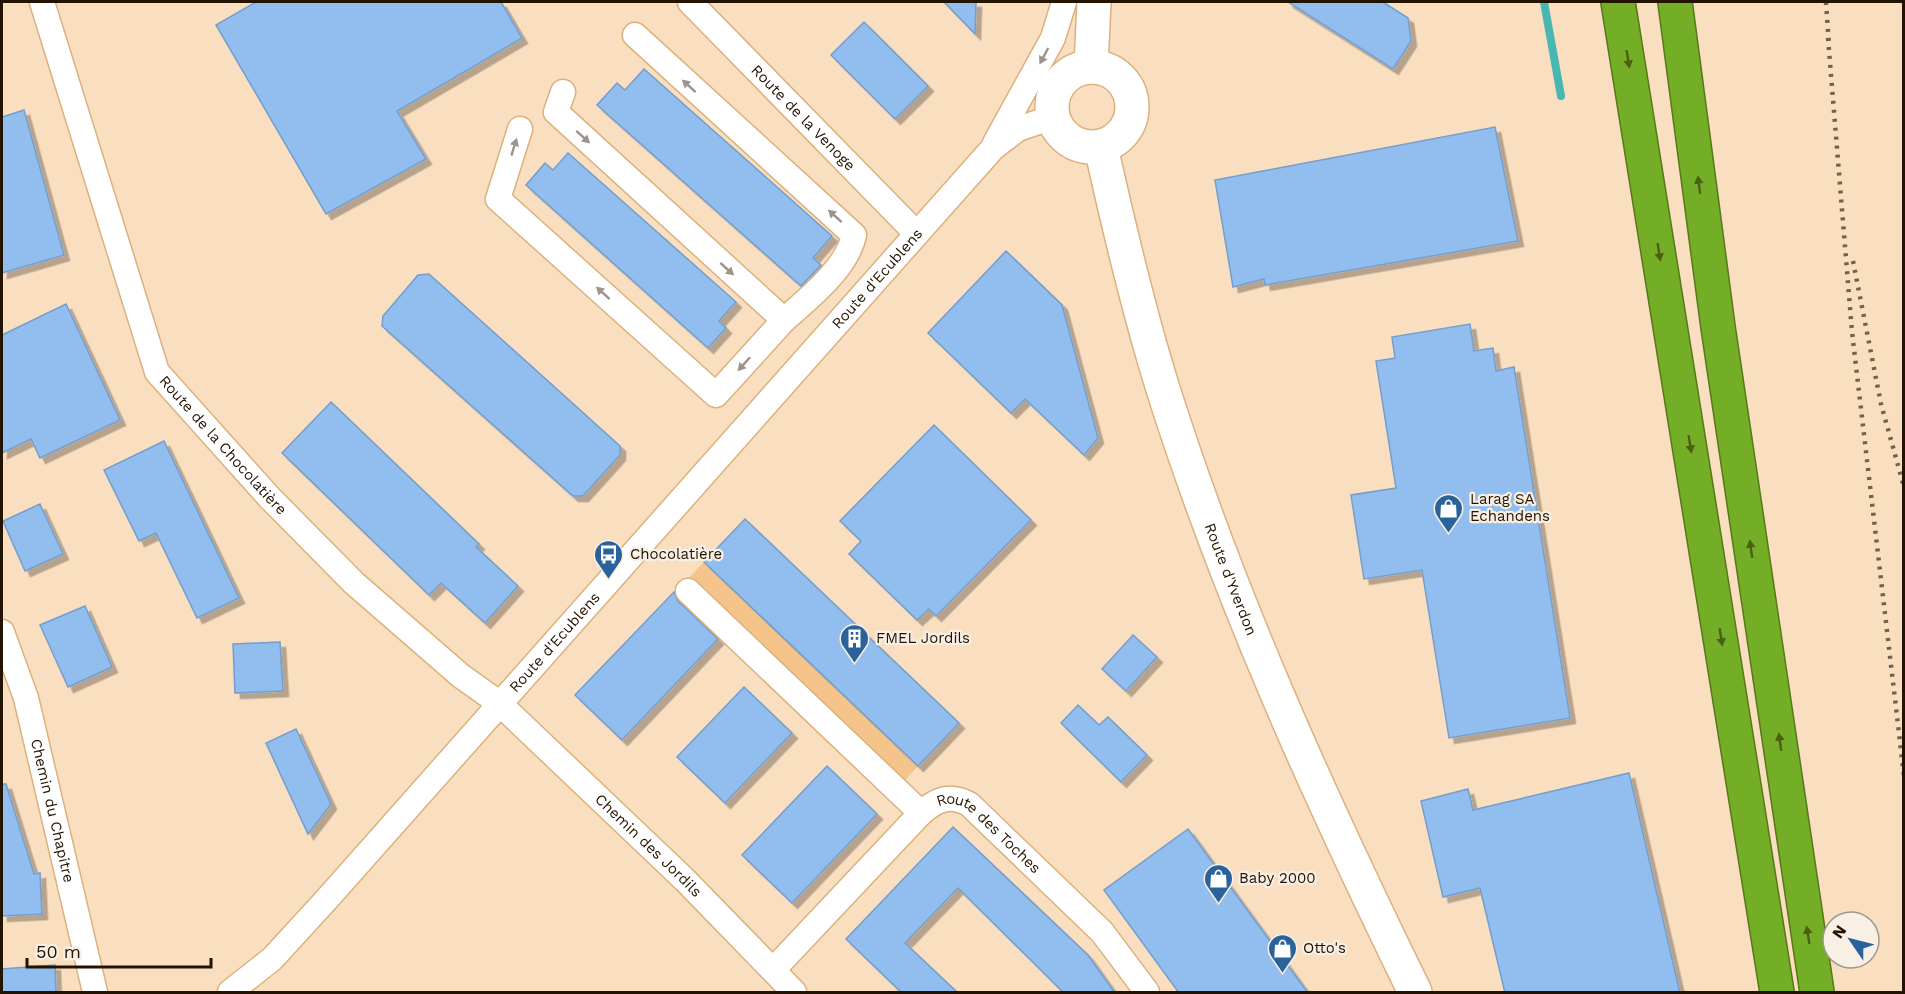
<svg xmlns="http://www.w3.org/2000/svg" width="1905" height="994" font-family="'Work Sans',sans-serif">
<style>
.green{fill:#f5c48a}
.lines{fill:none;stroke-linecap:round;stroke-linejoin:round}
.stream{stroke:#48b6b1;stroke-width:8}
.building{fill:#91beee;stroke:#739ecd;stroke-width:1.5;filter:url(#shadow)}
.minor-casing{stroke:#dcb17e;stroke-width:27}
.secondary-casing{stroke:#dcb17e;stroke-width:36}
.motorway-casing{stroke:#587819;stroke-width:36}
.minor{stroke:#fff;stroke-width:24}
.secondary{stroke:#fff;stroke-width:33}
.motorway{stroke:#74ae26;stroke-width:33}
.rail{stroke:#75614a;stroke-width:4.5;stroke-dasharray:3 6;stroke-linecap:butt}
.oneway{fill:#9c958d}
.oneway2{fill:#4c6014}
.labels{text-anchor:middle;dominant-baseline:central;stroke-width:4.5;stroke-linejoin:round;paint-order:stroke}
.street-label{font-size:15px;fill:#231301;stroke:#f8efe5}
.poi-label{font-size:15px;fill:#231301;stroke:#f8efe5;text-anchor:start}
</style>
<defs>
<filter id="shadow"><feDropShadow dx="5.5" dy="5.5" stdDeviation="0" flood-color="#0004"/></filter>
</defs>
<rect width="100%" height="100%" fill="#f9dec0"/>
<polygon class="green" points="704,562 918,766 896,790 682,585"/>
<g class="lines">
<polyline class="stream" points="1544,2 1561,96"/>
</g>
<g class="building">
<polygon points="256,2 501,2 522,38 397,111 426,159 326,214 216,25"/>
<polygon points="944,2 976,2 975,34"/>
<polygon points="1288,2 1383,2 1408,18 1411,41 1393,69"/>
<polygon points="864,22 928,86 895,119 831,55"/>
<polygon points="644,69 832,236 813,258 821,265 801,286 597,105 617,83 625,90"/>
<polygon points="24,110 64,255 2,273 2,117"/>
<polygon points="1495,127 1518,241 1265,285 1264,279 1233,287 1215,180"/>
<polygon points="568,153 736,302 719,321 726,328 708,348 526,185 545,163 553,170"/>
<polygon points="1006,251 1062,305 1098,438 1084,455 1025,399 1011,413 928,333"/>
<polygon points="429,274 620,446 620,455 583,496 573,496 382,326 383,316 418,275"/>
<polygon points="66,304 120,420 40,458 31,439 2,453 2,335"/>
<polygon points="1470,324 1474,351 1493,348 1496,371 1514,367 1570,718 1449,738 1422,570 1364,579 1351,495 1396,488 1376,361 1395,358 1392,337"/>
<polygon points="331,402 479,544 476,547 518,586 485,623 441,583 429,595 282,453"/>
<polygon points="934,425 1031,520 936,616 929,609 917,620 849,554 861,541 840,521"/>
<polygon points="164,441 239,598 197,618 156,533 139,541 104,470"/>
<polygon points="40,504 63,554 25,571 3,521"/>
<polygon points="745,519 959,723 918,766 704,562"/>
<polygon points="674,592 678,601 718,639 622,740 575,695"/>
<polygon points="85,606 112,667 68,687 40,625"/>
<polygon points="1133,635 1157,657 1126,691 1102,669"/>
<polygon points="280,642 283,691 235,693 233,644"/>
<polygon points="744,687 792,733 725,803 677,757"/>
<polygon points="1078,705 1099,725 1108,717 1147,755 1121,782 1061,723"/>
<polygon points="296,729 331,804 308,834 266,743"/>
<polygon points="827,766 877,814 792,903 742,855"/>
<polygon points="1629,773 1680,993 1505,993 1480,888 1443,897 1421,801 1468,789 1473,810"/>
<polygon points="2,784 6,784 34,874 40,873 42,914 2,916"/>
<polygon points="953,827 1088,955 1115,993 1064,993 958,888 905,943 958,993 902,993 846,939"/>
<polygon points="1188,829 1308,993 1179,993 1104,890"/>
<polygon points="55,965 56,993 2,993 2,969"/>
</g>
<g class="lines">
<defs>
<g id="minor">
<path id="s1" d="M42,2L157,372L269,497L354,583L461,676L499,703L685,880L794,992"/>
<path id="s2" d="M690,2L916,233"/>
<path d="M563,92L556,112L784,320C808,299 848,267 854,235L635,35"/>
<polyline points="520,129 498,199 716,395 784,320"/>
<polyline points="995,143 1053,38 1064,2"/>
<polyline points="688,591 921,813"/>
<path id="s3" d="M2,632L26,698L95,992"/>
<path id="s4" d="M773,970L921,813C937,799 950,794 969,804L1102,932L1147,992"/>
<path id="s5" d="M230,992L272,959L327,899L993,148L1018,129L1053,117"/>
</g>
<g id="secondary">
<polyline points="1091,67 1094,2"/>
<circle cx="1092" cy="107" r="40"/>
<path id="s6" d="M1101,147C1119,228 1138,309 1163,389C1229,598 1319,796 1415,992"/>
</g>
<g id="motorway">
<polyline points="1618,2 1777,992"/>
<polyline points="1675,2 1718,327 1817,992"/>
</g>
</defs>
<use href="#minor" class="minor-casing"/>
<use href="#secondary" class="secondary-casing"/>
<use href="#motorway" class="motorway-casing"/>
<use href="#minor" class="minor"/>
<use href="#secondary" class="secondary"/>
<use href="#motorway" class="motorway"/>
<g class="rail">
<polyline points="1826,2 1829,46"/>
<polyline points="1828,38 1852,332 1904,776"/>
<polyline points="1853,261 1881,404 1904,487"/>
</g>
</g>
<defs><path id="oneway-solid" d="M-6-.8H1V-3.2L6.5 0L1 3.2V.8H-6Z" transform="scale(1.5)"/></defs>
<g class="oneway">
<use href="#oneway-solid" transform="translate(1044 56) rotate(118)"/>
<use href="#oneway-solid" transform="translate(689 86) rotate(-138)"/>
<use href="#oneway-solid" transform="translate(583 137) rotate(42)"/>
<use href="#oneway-solid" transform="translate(514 147) rotate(-73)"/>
<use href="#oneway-solid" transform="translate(835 216) rotate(-138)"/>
<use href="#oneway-solid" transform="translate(727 269) rotate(42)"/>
<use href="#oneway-solid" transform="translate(603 293) rotate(-138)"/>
<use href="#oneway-solid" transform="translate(744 364) rotate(132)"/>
</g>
<g class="oneway2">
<use href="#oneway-solid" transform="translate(1628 59) rotate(81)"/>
<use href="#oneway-solid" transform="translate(1699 185) rotate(-97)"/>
<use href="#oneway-solid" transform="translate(1659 252) rotate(81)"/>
<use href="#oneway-solid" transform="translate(1690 444) rotate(81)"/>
<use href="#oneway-solid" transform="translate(1751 549) rotate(-98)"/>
<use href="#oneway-solid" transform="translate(1721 637) rotate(81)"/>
<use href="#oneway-solid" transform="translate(1780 742) rotate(-98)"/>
<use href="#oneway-solid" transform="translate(1808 935) rotate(-99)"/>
</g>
<defs>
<symbol id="shop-pin" viewBox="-11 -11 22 30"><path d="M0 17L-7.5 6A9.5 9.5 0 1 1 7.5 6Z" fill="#2a639b" stroke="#f8efe5"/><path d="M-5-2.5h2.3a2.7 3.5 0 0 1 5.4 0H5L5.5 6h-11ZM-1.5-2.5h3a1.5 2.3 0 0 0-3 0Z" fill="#fff"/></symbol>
<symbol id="bus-pin" viewBox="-11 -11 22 30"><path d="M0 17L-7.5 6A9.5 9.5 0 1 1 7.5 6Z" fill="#2a639b" stroke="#f8efe5"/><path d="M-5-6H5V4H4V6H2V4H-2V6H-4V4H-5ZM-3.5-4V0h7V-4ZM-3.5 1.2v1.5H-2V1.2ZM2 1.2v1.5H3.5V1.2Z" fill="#fff"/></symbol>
<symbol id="building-pin" viewBox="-11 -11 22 30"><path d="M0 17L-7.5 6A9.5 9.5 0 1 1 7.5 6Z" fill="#2a639b" stroke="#f8efe5"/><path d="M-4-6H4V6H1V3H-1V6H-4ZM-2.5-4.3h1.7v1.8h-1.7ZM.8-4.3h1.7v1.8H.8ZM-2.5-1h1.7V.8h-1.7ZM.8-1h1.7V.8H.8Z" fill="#fff"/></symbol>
</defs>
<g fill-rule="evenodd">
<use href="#shop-pin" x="1432" y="492" width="33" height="45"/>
<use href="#bus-pin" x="592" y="538" width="33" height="45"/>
<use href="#building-pin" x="838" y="622" width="33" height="45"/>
<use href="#shop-pin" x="1202" y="862" width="33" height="45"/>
<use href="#shop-pin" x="1266" y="932" width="33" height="45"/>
</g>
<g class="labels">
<g class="street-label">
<text stroke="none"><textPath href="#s2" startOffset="162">Route de la Venoge</textPath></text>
<text stroke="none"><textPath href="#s5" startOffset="964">Route d'Ecublens</textPath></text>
<text stroke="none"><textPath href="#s1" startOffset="486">Route de la Chocolatière</textPath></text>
<text stroke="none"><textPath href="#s6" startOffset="452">Route d'Yverdon</textPath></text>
<text stroke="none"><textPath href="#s5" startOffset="478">Route d'Ecublens</textPath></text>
<text stroke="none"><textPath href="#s3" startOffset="186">Chemin du Chapitre</textPath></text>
<text stroke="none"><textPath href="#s4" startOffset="300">Route des Toches</textPath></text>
<text stroke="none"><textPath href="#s1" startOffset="1071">Chemin des Jordils</textPath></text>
</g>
<g class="poi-label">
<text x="1470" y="499">Larag SA<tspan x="1470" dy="17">Echandens</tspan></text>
<text x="630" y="554">Chocolatière</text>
<text x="876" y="638">FMEL Jordils</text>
<text x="1239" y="878">Baby 2000</text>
<text x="1303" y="948">Otto's</text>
</g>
</g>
<rect width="1905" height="994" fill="none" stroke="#231301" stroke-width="6"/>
<g transform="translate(1851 940) rotate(305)"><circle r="28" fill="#f8efe5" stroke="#a3978a" stroke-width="1.5"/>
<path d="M0-4.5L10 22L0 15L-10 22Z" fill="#2a639b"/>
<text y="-9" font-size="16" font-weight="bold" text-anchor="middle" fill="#231301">N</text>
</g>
<path d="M27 958v9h184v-9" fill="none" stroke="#231301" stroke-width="3"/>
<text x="36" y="958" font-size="18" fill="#231301" stroke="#f8efe5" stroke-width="4.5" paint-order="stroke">50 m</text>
</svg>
